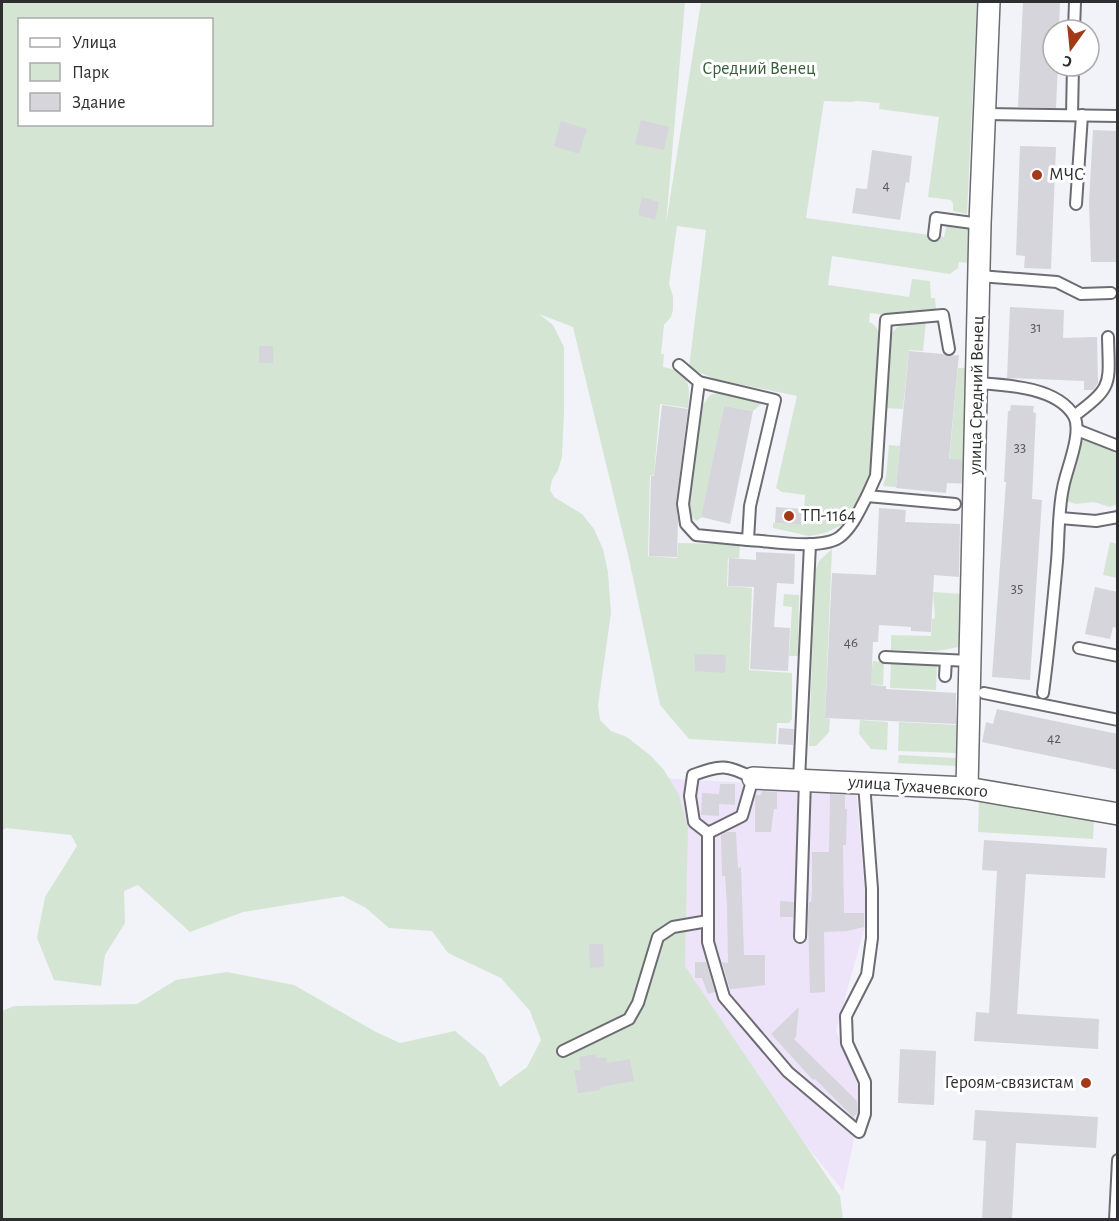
<svg xmlns="http://www.w3.org/2000/svg" width="1119" height="1221" font-family="'Alegreya Sans',sans-serif">
<style>
.industrial{fill:#eee4f9}
.green{fill:#d4e6d3;fill-rule:evenodd}
.building{fill:#d6d5dc}
.lines{fill:none;stroke-linecap:round;stroke-linejoin:round}
.service-casing{stroke:#6c6c72;stroke-width:14}
.minor-casing{stroke:#6c6c72;stroke-width:24}
.service{stroke:#fff;stroke-width:10}
.minor{stroke:#fff;stroke-width:21}
.poi-dot{fill:#a23a1a;stroke:#fff;stroke-width:2}
.labels{text-anchor:middle;dominant-baseline:central;stroke-width:6;stroke-linejoin:round;paint-order:stroke}
.number-label{font-size:15px;fill:#58585b}
.park-label{font-size:18px;fill:#395c39;stroke:#fff}
.poi-label{font-size:18px;fill:#2e2e30;stroke:#fff;text-anchor:start}
.street-label{font-size:18px;fill:#2e2e30;stroke:#fff}
</style>
<rect width="100%" height="100%" fill="#f2f2f9"/>
<polygon class="industrial" points="659,778 856,789 867,919 836,1031 863,1097 843,1191 665,970"/>
<g class="green">
<path d="M2,2H685L666,224L701,2H977L967,214L953,211V204L951,200L928,197L939,117L879,109L880,103L857,101L851,102L824,101L806,218L944,237L947,224L968,227V263L959,262L958,268L950,274L832,256L828,285L909,297L912,279L930,281L931,298H935L936,309L886,315L870,313L869,322C879,326 879,334 880,344L871,477L851,515L842,525L825,533L809,536L773,528V523L803,525L805,495L782,492L776,488L797,396L715,379L689,368L706,230L677,226L669,284L673,296V310L671,317L664,325L661,354H664L663,367C689,371 691,384 688,408L660,404L654,475L650,476L648,556L677,558L678,543L736,544L740,545L739,558H728L727,586L752,588L749,670L792,673V719L789,723H777L776,744L689,739L660,705L629,559L573,327L539,314L553,325L564,347V412L562,457L558,470L552,480L550,490L554,497L582,514L594,529L603,549L608,572L611,613L598,705L600,720L611,731L627,737L651,756L664,770L679,795L688,828L685,966L840,1196L843,1219H2V1011L14,1006L137,1004L176,980L227,972L294,985L376,1032L400,1043L455,1031L485,1056L500,1087L527,1067L541,1040L530,1011L501,978L448,953L432,931L389,928L366,908L343,896L243,912L190,932L138,885L124,891L125,923L105,955L101,986L54,980L37,938L45,897L77,846L71,835L6,828L2,831ZM20,20H212V124H20Z"/>
<path d="M926,321L923,351L909,350L903,409L885,408L891,336C896,322 912,323 926,321Z"/>
<polygon points="966,356 964,484 947,483 958,368 965,368"/>
<polygon points="722,392 760,401 761,404 753,411 724,406 701,518 696,521 689,513 689,503 703,405 710,395"/>
<path d="M1086,439C1099,438 1108,447 1117,455L1118,504L1110,507L1094,502L1076,504L1067,501L1066,491L1073,473L1075,451L1077,445Z"/>
<polygon points="889,445 900,446 896,487 883,486 886,476"/>
<polygon points="1110,542 1117,544 1117,578 1103,575"/>
<polygon points="832,549 825,718 830,719 829,732 816,746 809,746 815,571 819,561"/>
<polygon points="933,592 962,594 959,647 937,651 891,650 891,635 931,636 932,619 935,618"/>
<polygon points="784,594 799,595 798,656 789,656 792,607 783,606"/>
<polygon points="873,661 884,662 883,685 858,684 858,666 872,667"/>
<polygon points="891,662 937,664 936,690 890,688"/>
<polygon points="860,720 888,722 887,750 871,749 859,734"/>
<polygon points="899,722 957,725 956,753 898,751"/>
<polygon points="899,755 956,758 956,766 898,763"/>
<polygon points="979,800 1094,820 1093,839 978,832"/>
</g>
<g class="building">
<polygon points="1023,2 1060,2 1059,30 1053,30 1053,66 1058,66 1056,108 1018,107"/>
<polygon points="641,120 669,127 664,150 635,144"/>
<polygon points="561,121 587,129 579,154 554,146"/>
<polygon points="1093,130 1118,131 1118,262 1091,262 1089,203"/>
<polygon points="1020,146 1056,147 1051,269 1024,268 1025,256 1016,255"/>
<polygon points="872,150 912,156 909,183 906,182 900,220 852,213 856,188 867,189"/>
<polygon points="642,197 659,202 655,220 638,215"/>
<polygon points="1010,307 1064,310 1063,338 1097,337 1098,383 1093,390 1084,390 1084,381 1007,378"/>
<rect x="259" y="346" width="14" height="17"/>
<polygon points="909,351 943,354 947,356 959,355 949,459 962,460 961,483 947,483 946,493 896,488"/>
<polygon points="662,405 688,409 676,503 678,520 677,557 649,556 651,476 654,476"/>
<polygon points="1011,405 1034,406 1033,412 1036,413 1032,499 1042,500 1030,680 992,677 1006,482 1004,482 1008,411 1010,411"/>
<polygon points="724,406 753,411 730,524 701,517"/>
<polygon points="776,507 802,509 801,525 775,523"/>
<polygon points="879,508 906,510 905,522 960,524 959,577 934,575 931,632 911,631 911,627 879,625 878,642 873,642 871,685 886,686 886,689 956,693 956,724 825,718 832,573 876,575"/>
<polygon points="756,552 795,554 794,584 777,583 774,627 790,628 788,671 750,669 754,587 728,586 729,558 756,560"/>
<polygon points="1095,587 1118,592 1118,628 1113,627 1110,639 1085,634"/>
<polygon points="695,654 726,655 725,673 695,671"/>
<polygon points="997,709 1118,734 1118,770 982,742 986,722 993,724"/>
<polygon points="779,728 794,729 793,745 778,744"/>
<polygon points="720,784 735,784 735,805 719,804 719,816 701,815 702,793 719,794"/>
<polygon points="762,791 777,792 777,809 774,809 771,832 755,832 755,797 756,795 761,795"/>
<polygon points="830,794 845,795 845,809 847,809 846,845 843,845 844,913 864,913 864,927 847,931 824,932 825,992 810,993 808,916 809,902 811,902 812,892 812,852 829,852"/>
<polygon points="727,832 736,832 738,868 741,867 744,955 765,955 765,985 733,989 730,989 722,962 728,963 727,907 725,876 722,876 721,835"/>
<polygon points="984,840 1107,848 1105,878 1026,874 1017,1014 1099,1019 1098,1049 974,1041 976,1012 989,1013 997,871 982,870"/>
<polygon points="780,901 794,902 793,917 780,917"/>
<polygon points="589,944 603,944 604,967 590,968"/>
<polygon points="695,962 706,962 715,992 708,994 702,978 695,978"/>
<polygon points="799,1007 796,1037 794,1039 857,1101 858,1113 853,1117 815,1079 813,1080 771,1034"/>
<polygon points="900,1049 936,1051 934,1105 898,1103"/>
<polygon points="596,1054 596,1058 606,1057 607,1063 630,1059 634,1081 606,1086 600,1088 600,1090 578,1093 574,1070 581,1070 579,1057"/>
<polygon points="975,1110 1098,1117 1096,1148 1016,1143 1012,1220 982,1220 986,1141 973,1140"/>
</g>
<g class="lines">
<defs>
<g id="service">
<polyline points="1074,30 1075,2"/>
<polyline points="985,114 1118,116"/>
<polyline points="1072,115 1073,66"/>
<polyline points="1076,204 1082,115"/>
<polyline points="934,235 936,218 980,224"/>
<polyline points="979,276 1057,282 1081,294 1111,293"/>
<polyline points="949,349 943,315 886,320 876,476 867,496 955,504"/>
<polyline points="679,365 699,382 683,504 686,524 696,535 748,540"/>
<path d="M699,382L775,400L750,506L748,540C771,541 824,551 841,536C853,526 860,509 867,496"/>
<path d="M977,383C1007,385 1057,387 1074,416C1083,433 1066,470 1063,488C1058,511 1059,537 1057,561C1053,605 1049,649 1043,693"/>
<path d="M1074,416C1114,386 1109,385 1108,337"/>
<polyline points="1077,430 1118,446"/>
<polyline points="1060,518 1096,521 1118,517"/>
<polyline points="1079,648 1118,656"/>
<polyline points="885,657 970,661"/>
<polyline points="945,676 946,660"/>
<polyline points="984,693 1118,720"/>
<polyline points="799,780 810,544"/>
<path d="M708,833L694,822L690,796L693,775C721,765 726,764 753,778L742,816L708,833V942L724,997L788,1072L859,1132L865,1114V1082L847,1043L846,1016L867,975L872,938V889L864,783"/>
<polyline points="800,937 805,780"/>
<polyline points="563,1051 629,1019 638,1003 658,937 673,927 708,921"/>
<polyline points="1115,1220 1118,1160"/>
</g>
<g id="minor">
<polyline points="753,778 967,788 1118,814"/>
<polyline points="967,788 980,224 989,2"/>
</g>
</defs>
<use href="#service" class="service-casing"/>
<use href="#minor" class="minor-casing"/>
<use href="#service" class="service"/>
<use href="#minor" class="minor"/>
</g>
<g class="poi-dot">
<circle cx="1037" cy="175" r="6"/>
<circle cx="789" cy="516" r="6"/>
<circle cx="1086" cy="1083" r="6"/>
</g>
<g class="labels">
<g class="number-label">
<text x="886" y="185">4</text>
<text x="1036" y="327">31</text>
<text x="1020" y="447">33</text>
<text x="1017" y="588">35</text>
<text x="851" y="642">46</text>
<text x="1054" y="738">42</text>
</g>
<g class="park-label">
<text x="759" y="69">Средний Венец</text>
</g>
<g class="poi-label">
<text x="1049" y="175">МЧС</text>
<text x="801" y="516">ТП-1164</text>
<text x="1074" y="1083" text-anchor="end">Героям-связистам</text>
</g>
<g class="street-label">
<text transform="translate(977 395) rotate(-89)">улица Средний Венец</text>
<text transform="translate(918 787) rotate(4)">улица Тухачевского</text>
</g>
</g>
<rect width="1119" height="1221" fill="none" stroke="#2e2e30" stroke-width="6"/>
<rect x="18" y="18" width="195" height="108" fill="#ffffff" stroke="#ababac" stroke-width="1.5"/>
<rect x="30" y="38" width="30" height="9" fill="#ffffff" stroke="#ababac" stroke-width="1.5"/>
<text x="72" y="48" font-size="18" fill="#2e2e30">Улица</text>
<rect x="30" y="63" width="30" height="18" fill="#d4e6d3" stroke="#ababac" stroke-width="1.5"/>
<text x="72" y="78" font-size="18" fill="#2e2e30">Парк</text>
<rect x="30" y="93" width="30" height="18" fill="#d6d5dc" stroke="#ababac" stroke-width="1.5"/>
<text x="72" y="108" font-size="18" fill="#2e2e30">Здание</text>
<g transform="translate(1071 48) rotate(195)"><circle r="28" fill="#ffffff" stroke="#ababac" stroke-width="1.5"/>
<path d="M0-4.5L10 22L0 15L-10 22Z" fill="#a23a1a"/>
<text y="-9" font-size="16" font-weight="bold" text-anchor="middle" fill="#2e2e30">С</text>
</g>
</svg>
